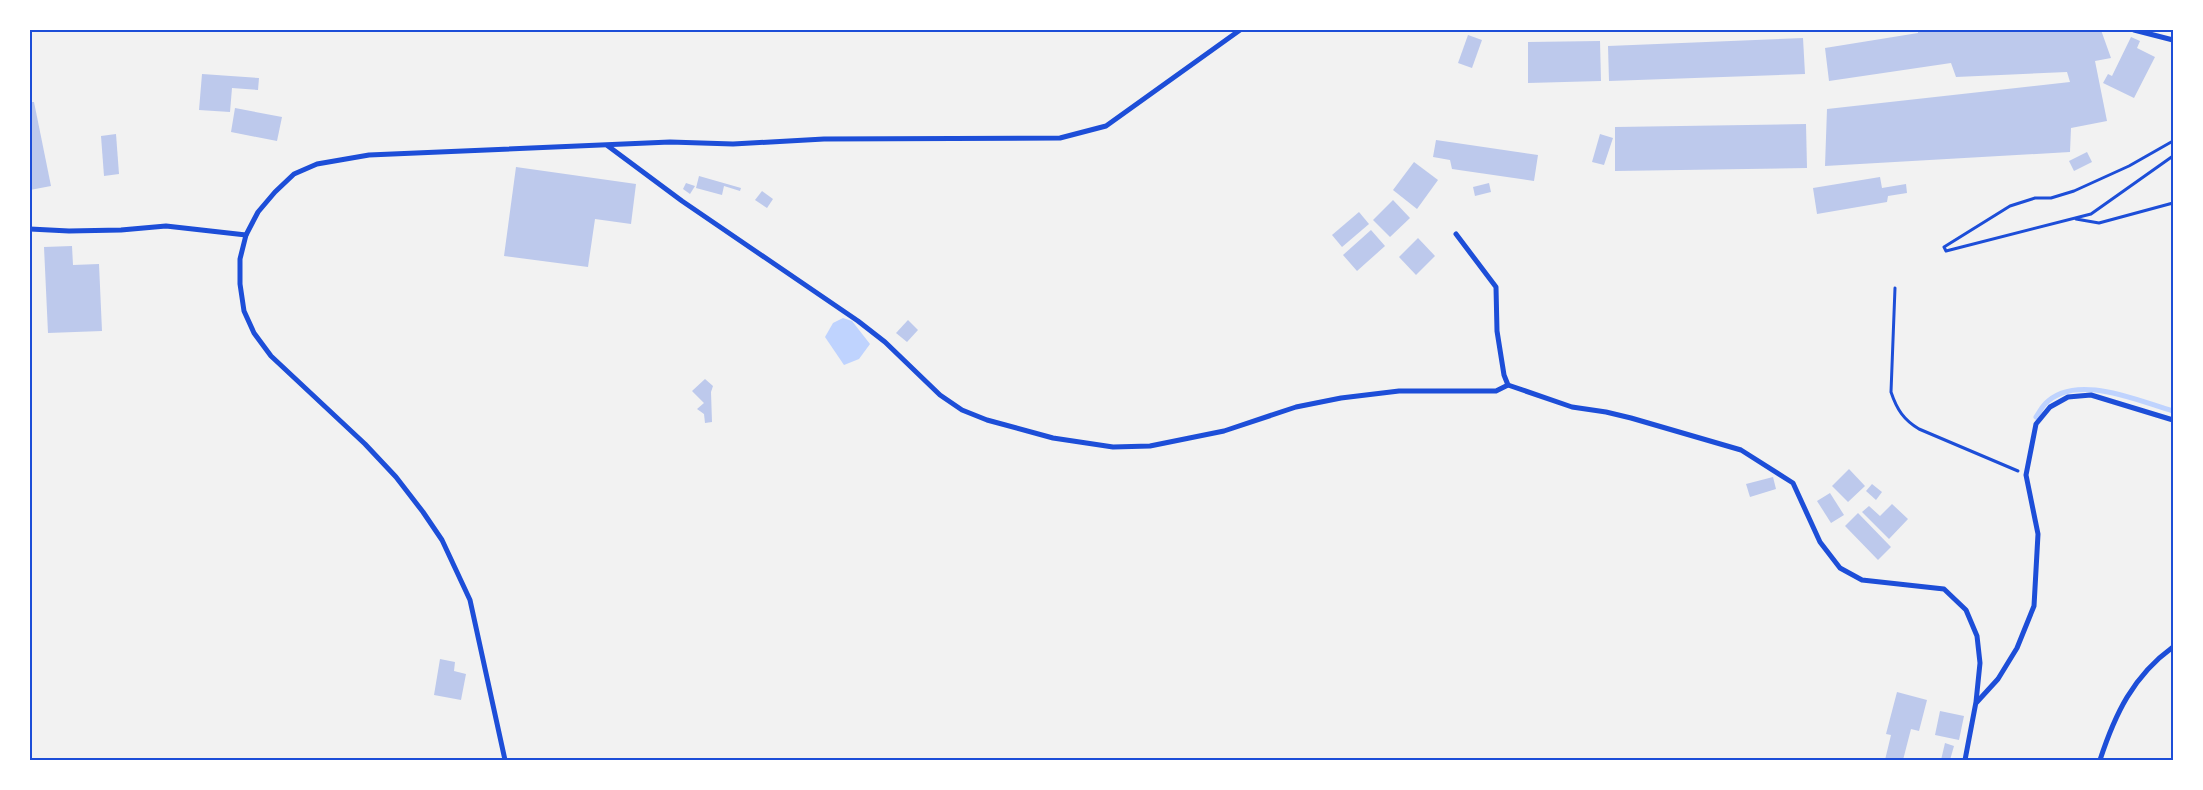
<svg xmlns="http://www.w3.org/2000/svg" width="2203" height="790" font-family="Arial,sans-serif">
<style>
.water{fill:#bfd3fe}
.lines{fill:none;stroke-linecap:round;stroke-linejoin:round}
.stream{stroke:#bfd3fe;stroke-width:5}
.building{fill:#bdc9ec}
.path{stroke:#1d4ed8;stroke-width:3}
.minor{stroke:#1d4ed8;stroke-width:5}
.neatline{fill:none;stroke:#1d4ed8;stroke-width:2}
</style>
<rect width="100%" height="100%" fill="#f2f2f2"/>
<polygon class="water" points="843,318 852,321 870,344 859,359 844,365 825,337 833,323"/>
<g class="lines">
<path class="stream" d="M2036,417C2039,413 2041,408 2045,404C2075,372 2138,401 2173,411"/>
</g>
<g class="building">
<polygon points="1918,30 2066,30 2067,32 2101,30 2111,58 2095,61 2107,121 2071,128 2070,152 1825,166 1827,109 2070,82 2067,72 1956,77 1951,63 1829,81 1825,48 1918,33"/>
<polygon points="1468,35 1482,40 1472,68 1458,63"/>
<polygon points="2131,37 2140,41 2137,48 2155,57 2134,98 2103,83 2108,74 2112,76"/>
<polygon points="1803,38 1805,74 1609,81 1608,46"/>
<polygon points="1600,41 1601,81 1528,83 1528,42"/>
<polygon points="202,74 259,78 258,90 232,88 230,112 199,110"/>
<polygon points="30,102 34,102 51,186 30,190"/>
<polygon points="235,108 282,117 277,141 231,132"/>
<polygon points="1806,124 1807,168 1615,171 1615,127"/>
<polygon points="116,134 119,174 104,176 101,136"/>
<polygon points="1600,134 1613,138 1604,165 1592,162"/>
<polygon points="1436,140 1538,155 1534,181 1452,169 1450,160 1433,157"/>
<polygon points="2087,152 2092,162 2074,171 2069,161"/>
<polygon points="1414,162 1438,180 1417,209 1393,190"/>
<polygon points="516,167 636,184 631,224 595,219 588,267 504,256"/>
<polygon points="699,176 741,188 740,191 724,186 722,195 696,188"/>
<polygon points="1880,177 1882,188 1906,184 1907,193 1888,196 1887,202 1817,214 1813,188"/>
<polygon points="686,183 695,186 690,194 683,189"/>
<polygon points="1489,183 1491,192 1475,196 1473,187"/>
<polygon points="762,191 773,199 767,208 755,200"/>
<polygon points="1393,200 1410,218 1390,237 1373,220"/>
<polygon points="1359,212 1369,224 1342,247 1332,235"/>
<polygon points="1371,230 1385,246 1357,271 1343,255"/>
<polygon points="1418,238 1435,256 1416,275 1399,257"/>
<polygon points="72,246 73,265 99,264 102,331 48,333 44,247"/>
<polygon points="908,320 918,330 907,342 896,333"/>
<polygon points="705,379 713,386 711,392 712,422 705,423 704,414 697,409 704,403 692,391"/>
<polygon points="1849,469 1865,486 1848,502 1832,486"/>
<polygon points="1773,477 1776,489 1750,497 1746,484"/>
<polygon points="1872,484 1882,492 1876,500 1866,491"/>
<polygon points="1830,493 1844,515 1831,523 1817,501"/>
<polygon points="1892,504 1908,519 1889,539 1862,512 1869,506 1880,516"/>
<polygon points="1858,513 1891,547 1878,560 1845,526"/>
<polygon points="440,659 455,662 454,671 466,674 461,700 434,695"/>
<polygon points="1897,692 1927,700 1919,731 1911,729 1903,760 1885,760 1891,735 1886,734"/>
<polygon points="1940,711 1964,716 1959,740 1935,735"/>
<polygon points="1945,743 1954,746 1950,760 1941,760"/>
</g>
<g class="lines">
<g class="path">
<polyline points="2173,141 2129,166 2074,191 2051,198 2035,198 2010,206 1944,247 1946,251 2091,214 2173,156"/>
<polyline points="2076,219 2099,223 2173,203"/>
<path d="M1895,288L1891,392C1897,410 1904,420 1919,429L2018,471"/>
</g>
<g class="minor">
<polyline points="2134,30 2173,40"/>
<polyline points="608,146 682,201 858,321 885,342 940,395 962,410 987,420 1053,438 1113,447 1150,446 1224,431 1296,407 1341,398 1399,391 1496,391 1508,385 1572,407 1606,412 1631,418 1741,450 1793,483 1820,542 1840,568 1862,580 1944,589 1966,610 1977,636 1980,663 1976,702 1965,760"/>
<polyline points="30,229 69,231 121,230 166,226 246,235"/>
<polyline points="1456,234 1496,287 1497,331 1504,375 1508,385"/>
<polyline points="1977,702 1998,679 2017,648 2034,606 2038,534 2026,475 2036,424 2050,407 2068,397 2091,395 2173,420"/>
<polyline points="505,760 470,600 442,540 423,512 396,477 365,444 271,356 254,333 244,311 240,284 240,259 246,235 258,212 275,192 294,174 317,164 369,155 670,142 733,144 824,139 1060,138 1106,126 1240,30"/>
<path d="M2100,760C2115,714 2133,676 2173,647"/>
</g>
</g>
<rect width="2203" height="790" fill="none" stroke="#ffffff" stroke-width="62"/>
<rect x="31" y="31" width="2141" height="728" class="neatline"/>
</svg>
